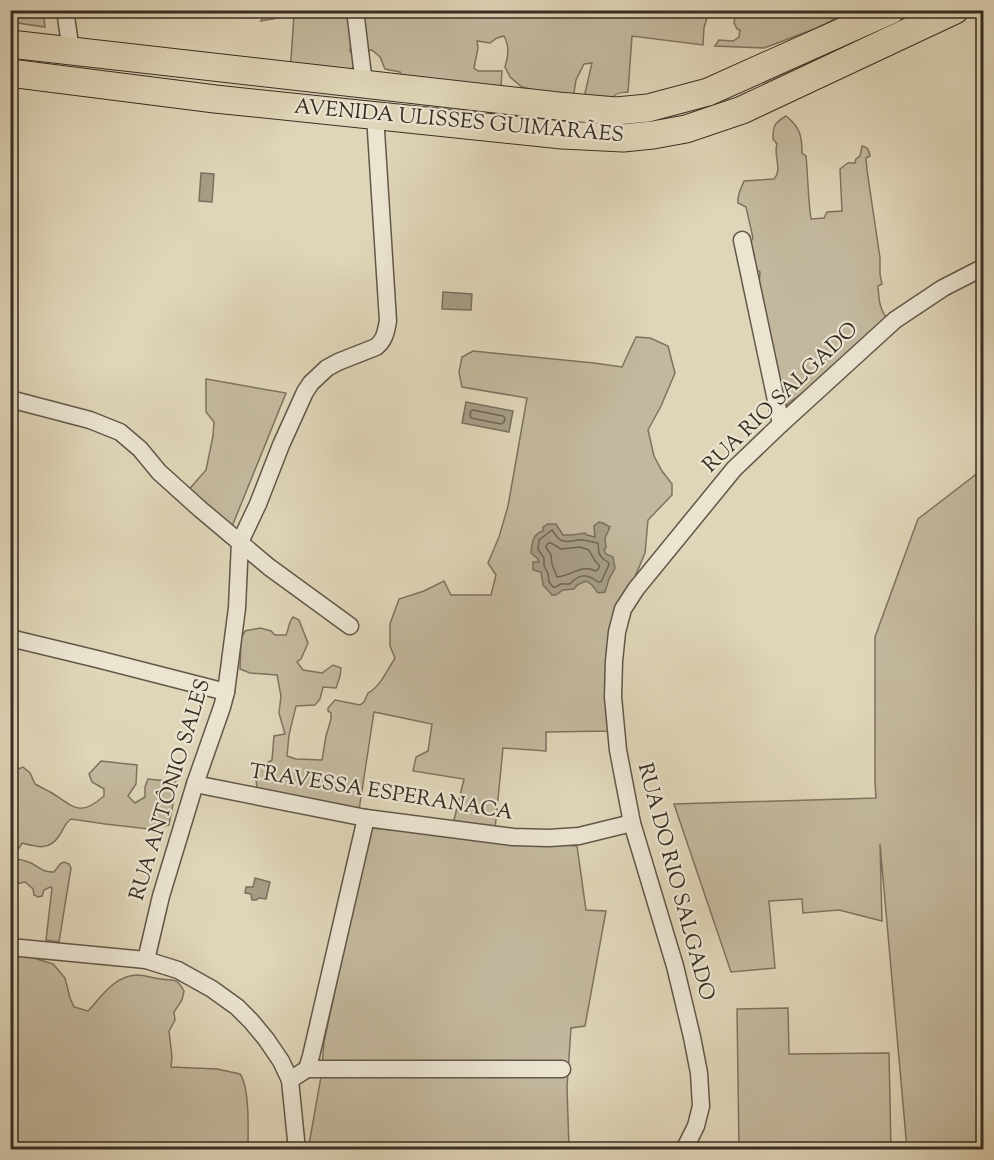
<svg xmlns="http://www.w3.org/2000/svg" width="994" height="1160" font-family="'Sorts Mill Goudy',serif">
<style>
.green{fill:#c3b89e;stroke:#7e7260;stroke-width:1.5}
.water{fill:#a69c85;stroke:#7a705d;stroke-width:1.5}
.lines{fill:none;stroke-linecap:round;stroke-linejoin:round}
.shore{stroke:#6f6454;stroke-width:1.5}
.street-casing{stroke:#625748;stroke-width:19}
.primary-casing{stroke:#382d22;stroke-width:29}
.street{stroke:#eae4d1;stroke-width:16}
.primary{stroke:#dfd5b8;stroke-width:27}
.labels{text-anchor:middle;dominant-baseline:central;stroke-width:4.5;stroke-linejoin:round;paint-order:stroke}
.street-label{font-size:21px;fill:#382d22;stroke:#eae4d1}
</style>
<rect width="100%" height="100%" fill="#dfd5b8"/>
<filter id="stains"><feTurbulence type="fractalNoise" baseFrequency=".00333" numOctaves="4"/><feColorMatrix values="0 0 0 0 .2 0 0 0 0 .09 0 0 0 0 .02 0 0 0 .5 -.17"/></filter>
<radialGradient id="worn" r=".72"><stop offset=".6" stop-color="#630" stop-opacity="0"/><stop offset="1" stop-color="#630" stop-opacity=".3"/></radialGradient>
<g class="green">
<polygon points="11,10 43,11 45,27 11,22"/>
<path d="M265,10L709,11L704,28L703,45L632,36L628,92C618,92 612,95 607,103L592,102L585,93L592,63L584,64L576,80L573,99L522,87L510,77L505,67C508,56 510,47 504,36L497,38L490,43L477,41L478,48L474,68L478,71H502L501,87L402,80L400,72L385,69L380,57L372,50L366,51L351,42L350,51L355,56L353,68L343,73H290L294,15L261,21L266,12Z"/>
<polygon points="736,11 736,10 851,11 817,28 764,48 715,46 719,40 733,41 739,37 740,30 737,29 734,23"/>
<path d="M786,116C800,127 802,136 802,153L806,156C808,177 808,198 811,219L824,218L827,212L842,211L840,169L848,163H855L856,159L860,156L862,146C868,147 869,151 870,156L866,158L867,170L880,258V274L882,284L878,286C879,299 879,308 887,319L805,392L791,401L782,409L758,298L760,272L754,268V253L749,246L753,238L746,207L738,203C737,194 741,189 744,181L774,179C783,169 773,156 777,144L773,139C773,126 774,123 786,116Z"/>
<path d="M636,337L650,338L668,346L675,373L661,406L648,430L654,456L662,471L672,484V495L648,520L645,553L628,593L611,731L546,732V751L503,748L495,829L453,824L464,779L413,771L416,757L428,751L432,724L374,712L359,810L257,792L256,776L259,765L267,763L272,760L274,736L285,734L279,713L281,696L277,675L250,673L240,669L241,639L245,631L260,628L271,631L275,635H286C289,629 288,623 293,617L299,620L308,643L301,659L297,662L303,670L322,673L333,665L341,668L340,676L336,688L323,687L320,699L315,705L296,706L289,735L287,756L296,759L322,760L326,736L331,719V713L328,711V708L335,700L360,705L364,702L368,693C380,687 388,669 395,658L390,646V624L399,599L424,591L444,581L451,595H491L496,575L488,563L499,537L508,506L527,398L462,387L459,372L462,357L473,351L594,363L622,367Z"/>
<polygon points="206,379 286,393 231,529 186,493 206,470 213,436 214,422 206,412"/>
<polygon points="983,469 983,1149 907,1149 880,844 882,921 839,910 803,913 802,899 769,901 775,968 731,972 674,804 876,798 875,782 875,637 918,519"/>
<path d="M101,761L137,765L136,784L128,796L135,803L145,797V787L148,779L177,782L169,825L149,829L105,824L71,819C64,824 64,829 59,836C49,851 37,847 22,843L19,848L12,846L10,840L11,772L23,767L30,773L35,784C40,787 47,790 52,793C75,808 80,817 104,796V789L92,782L89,774Z"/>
<polygon points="370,828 577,846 586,910 606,911 585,1026 571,1028 567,1087 569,1149 308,1150 321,1077 324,1042"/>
<path d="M11,858C18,859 24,860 31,863C39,867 44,873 54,872L60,864L64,862L69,864L71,868L59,942L46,940L52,888L50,887L44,890L42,896L38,897L34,895L33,889L25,882L16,884L11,881Z"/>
<path d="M11,951L53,964L65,978L70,998L74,1007L88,1011C102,996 114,976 137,975C145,975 153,978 161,979C175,981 176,977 184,991L182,1000L174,1012L175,1020L169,1031L172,1057L171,1067L217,1069L240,1074C250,1088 248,1131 248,1149L11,1150Z"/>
<polygon points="788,1008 789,1054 889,1053 891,1149 739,1149 737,1009"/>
</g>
<g class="water">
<polygon points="201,173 214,174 212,202 199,201"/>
<polygon points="443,292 472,294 471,310 442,309"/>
<polygon points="466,402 513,411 509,432 462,423"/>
<path d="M599,522L603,523L610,527L605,538L606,547L604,550L606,554L613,557L615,568L609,579L605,592L598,593L592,585L586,581L577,585L574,589L563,590L556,595H552L543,585L541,572L533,570V562H539L538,559L531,553C532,544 532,534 543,531V527L548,524H556L563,535H572L585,533L587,535L595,537L594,526Z"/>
<polygon points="255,878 270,882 266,899 259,898 256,900 252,900 251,894 245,893 246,887 253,887"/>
</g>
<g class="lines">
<g class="shore">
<polygon points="473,410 503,416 505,418 504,422 501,424 471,418 470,415 471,411"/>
<path d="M552,530C558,539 560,543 573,541C579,540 577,539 583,540C588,541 593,542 598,543L599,553L602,558L609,563L608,567L601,582H598C587,574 580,573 570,584H561L555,587H553L549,582L548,573L544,566V558L538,549L539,540Z"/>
<path d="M548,543H551L561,549L580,547L589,550L595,561L599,565V568L596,571C580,564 572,576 557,577L552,564L551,555L546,547Z"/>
</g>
<defs>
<g id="street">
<polyline points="65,10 71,51"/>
<polyline points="355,10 364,84"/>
<polyline points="742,240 781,424"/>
<polyline points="10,399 90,420 120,432 140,449 159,472 200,509 269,567 350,626"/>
<polyline points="10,638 97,659 226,692"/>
<polyline points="195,784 366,818 513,837 549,838 579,836 632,823"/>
<polyline points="10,947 146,960 178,970 212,989 237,1007 251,1021 266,1039 281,1061 290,1080 297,1150"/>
<path d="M146,960L161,896L195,784L222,707L226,692L237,608L240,542L258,504L281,445L305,392L311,383L327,368L338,362L376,347C385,340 386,331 388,321L375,115"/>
<polyline points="307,1069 562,1069"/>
<polyline points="290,1080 307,1069 311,1056 366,818"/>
<polyline points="682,1150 686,1146 696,1126 701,1106 699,1073 692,1037 675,966 632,823 618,750 613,697 614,661 617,632 623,609 636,589 734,469 781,424 895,320 943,288 984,267"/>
</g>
<g id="primary">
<polyline points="10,44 558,106 616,111 648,108 708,92 891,10"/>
<polyline points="10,73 215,99 562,135 623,138 653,135 686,129 742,110 955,10"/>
</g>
</defs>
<use href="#street" class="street-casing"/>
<use href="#primary" class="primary-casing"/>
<use href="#street" class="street"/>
<use href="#primary" class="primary"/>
</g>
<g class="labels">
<g class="street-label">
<text transform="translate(459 122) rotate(5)">AVENIDA ULISSES GUIMARÃES</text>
<text transform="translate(781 398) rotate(-44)">RUA RIO SALGADO</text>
<text transform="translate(171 790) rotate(-73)">RUA ANTÔNIO SALES</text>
<text transform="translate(381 793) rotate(9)">TRAVESSA ESPERANACA</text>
<text transform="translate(675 882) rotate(75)">RUA DO RIO SALGADO</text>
</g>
</g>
<rect width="994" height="1160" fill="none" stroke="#dfd5b8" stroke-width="36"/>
<rect x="12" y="12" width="970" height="1136" fill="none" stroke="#382d22" stroke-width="3"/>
<rect x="18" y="18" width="958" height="1124" fill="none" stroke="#382d22" stroke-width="1.5"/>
<rect width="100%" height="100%" filter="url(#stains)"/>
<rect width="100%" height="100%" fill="url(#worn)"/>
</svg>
